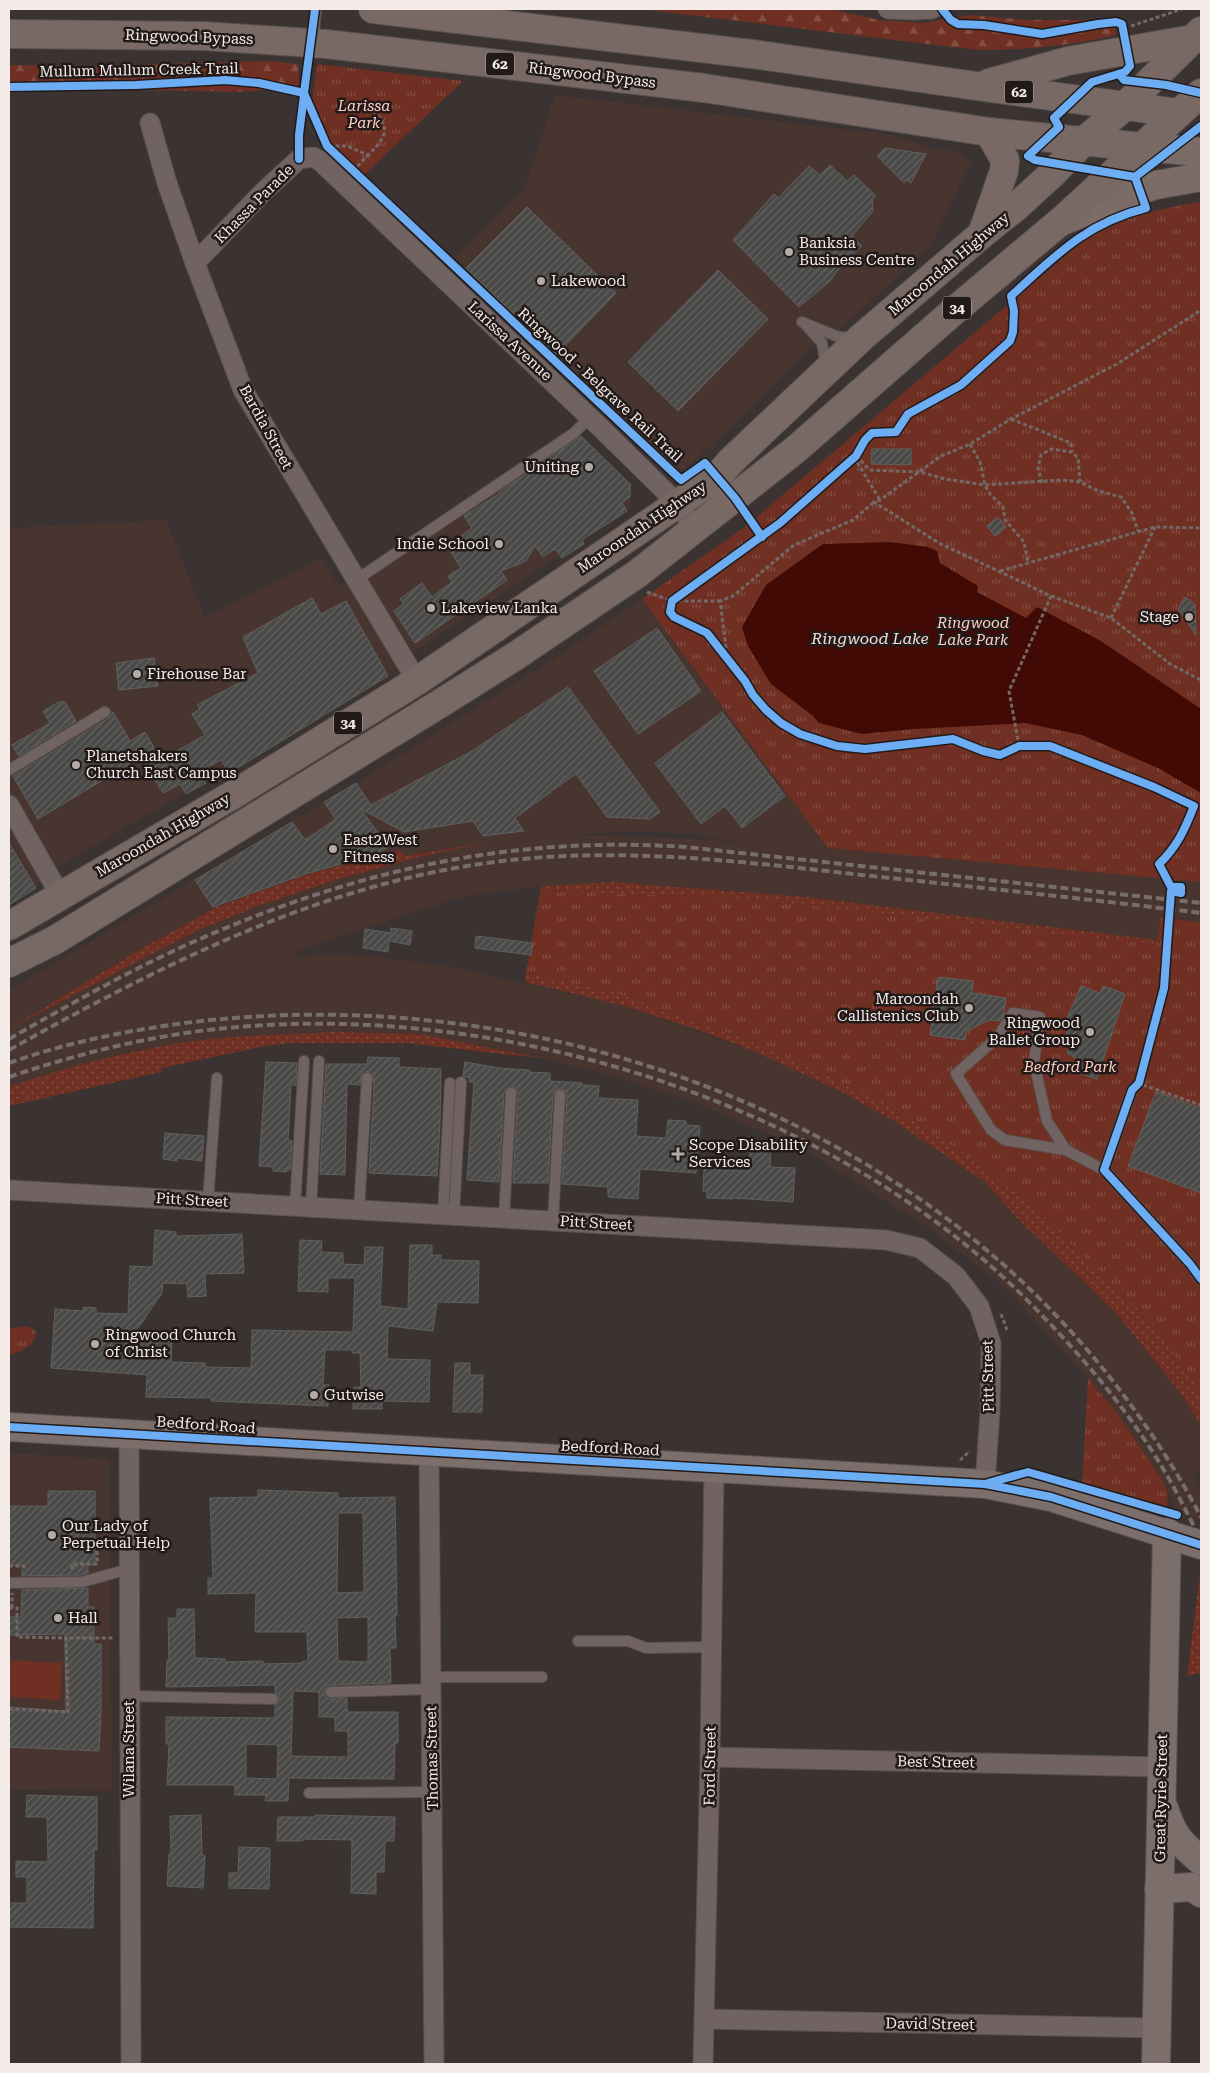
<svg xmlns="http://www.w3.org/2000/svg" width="1210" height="2073" font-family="'Roboto Serif',serif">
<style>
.built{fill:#483530;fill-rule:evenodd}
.grass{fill:url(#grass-dots)}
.forest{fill:url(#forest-firs)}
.park{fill:url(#park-tufts)}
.pitch{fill:#6f3023}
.water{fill:#420a04}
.building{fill:url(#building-hatch);stroke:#5f605e;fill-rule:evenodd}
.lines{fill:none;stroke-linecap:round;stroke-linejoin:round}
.lane-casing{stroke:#58514f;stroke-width:12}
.street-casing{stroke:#58514f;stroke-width:21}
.secondary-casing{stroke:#58514f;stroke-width:30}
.primary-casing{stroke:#58514f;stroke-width:30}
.highway-casing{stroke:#58514f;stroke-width:30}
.path{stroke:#726967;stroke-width:3;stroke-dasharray:4 2.5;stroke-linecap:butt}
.lane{stroke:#716361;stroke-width:10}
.street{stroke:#716361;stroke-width:19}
.secondary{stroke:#7c6e6b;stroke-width:28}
.primary{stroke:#7c6c68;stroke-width:28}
.highway{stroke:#786964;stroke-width:28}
.rail{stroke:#776e6c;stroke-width:4;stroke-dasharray:8 4;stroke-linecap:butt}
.cycleway-casing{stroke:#211a19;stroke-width:11}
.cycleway{stroke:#6dadf4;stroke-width:8}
.poi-dot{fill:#b4aba9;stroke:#211a19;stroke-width:2}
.labels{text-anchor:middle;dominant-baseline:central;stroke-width:5;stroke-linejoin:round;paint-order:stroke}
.shield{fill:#211a19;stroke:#b5acab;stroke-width:1}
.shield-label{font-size:14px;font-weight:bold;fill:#f5ebe9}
.street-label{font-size:15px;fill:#f5ebe9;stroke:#211a19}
.park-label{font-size:15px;font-style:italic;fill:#fecdc1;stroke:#211a19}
.poi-label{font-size:15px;fill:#f5ebe9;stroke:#211a19;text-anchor:start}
.water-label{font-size:16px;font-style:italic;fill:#f6ddd7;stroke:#211a19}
</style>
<defs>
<pattern id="grass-dots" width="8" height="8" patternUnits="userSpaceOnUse" patternTransform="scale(1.25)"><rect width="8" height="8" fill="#6f3023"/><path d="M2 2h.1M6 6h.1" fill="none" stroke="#844e43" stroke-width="1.8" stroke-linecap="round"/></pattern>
<pattern id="forest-firs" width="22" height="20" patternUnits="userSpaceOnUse" patternTransform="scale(1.25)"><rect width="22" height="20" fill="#6f3023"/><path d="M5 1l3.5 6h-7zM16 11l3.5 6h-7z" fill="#844e43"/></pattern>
<pattern id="park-tufts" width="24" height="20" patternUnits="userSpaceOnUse" patternTransform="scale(1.25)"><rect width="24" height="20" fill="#6f3023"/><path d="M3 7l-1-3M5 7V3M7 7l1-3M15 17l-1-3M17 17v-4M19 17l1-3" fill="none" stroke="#844e43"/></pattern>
<pattern id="building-hatch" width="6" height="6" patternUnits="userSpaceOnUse" patternTransform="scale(1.25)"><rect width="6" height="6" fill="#494947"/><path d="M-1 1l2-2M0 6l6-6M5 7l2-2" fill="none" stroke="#646362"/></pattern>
</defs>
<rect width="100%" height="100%" fill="#3b3331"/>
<g class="built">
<polygon points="555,95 892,135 935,149 956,151 971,161 931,246 837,332 815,343 737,422 685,469 674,469 455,258 524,189"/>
<polygon points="572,427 632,484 630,509 419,648 389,674 63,864 36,888 9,905 9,528 166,520 205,618 321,558 339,586"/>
<path d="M642,599L828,848L1201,882V923L1161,917L1158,940L806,897L613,882L542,886L466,896L346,934L296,952V957L321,955L372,956L458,968L628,1007L756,1052L838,1090L894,1121L985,1182L1019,1220L1114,1312L1179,1391L1201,1424V1471L1194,1476L1201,1488V1520L1177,1512L1164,1483L1117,1413L1088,1378L1003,1286L925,1225L799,1147L703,1106L606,1074L540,1058L420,1034L331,1032L202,1040L131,1052L67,1068L9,1087V990L356,783L549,662ZM639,831L700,834L703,838L794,845L648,837L570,835ZM477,844L423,856L339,879L261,905L196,931L17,1025L139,950L217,907L308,874L399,850L404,856Z"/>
<polygon points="9,1453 109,1459 112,1791 9,1790"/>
</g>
<g class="grass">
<polygon points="490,842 423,856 339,879 261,905 196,931 9,1029 139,950 217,907 308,874 400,850 405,856"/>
<polygon points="613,882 806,897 1158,940 1157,946 742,898 540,891 542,886"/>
<polygon points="526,973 613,992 752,1041 881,1101 981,1164 1053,1226 1154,1324 1201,1393 1201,1424 1179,1391 1115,1312 1019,1220 985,1182 894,1121 838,1090 756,1052 707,1033 628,1007 525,982"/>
<path d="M331,1032L420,1034L540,1058L406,1043H291L259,1047L162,1068L161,1072L9,1106V1087C71,1065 136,1049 201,1040C244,1035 288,1035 331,1032Z"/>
<polygon points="1200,1575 1201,1673 1187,1676"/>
</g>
<g class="forest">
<path d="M639,9H831L879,20L922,23L971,15L1026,20H1114L1116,35C1070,46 1025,50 978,50Z"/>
<polygon points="268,61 298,64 299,85 246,92 68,89 9,93 9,65 93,66"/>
</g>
<g class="park">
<polygon points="317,64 463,81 364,175 328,143 312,102"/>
<path d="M1201,202V882L828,848L642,599L746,526L1089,236C1125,218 1162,207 1201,202Z"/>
<polygon points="540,891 742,898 1156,944 1161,917 1201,923 1201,1393 1154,1324 1053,1226 981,1164 881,1101 752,1041 613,992 526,973"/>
<path d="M28,1326L36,1331C35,1347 23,1351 9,1355V1329Z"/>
<polygon points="1088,1378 1117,1413 1164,1483 1168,1494 1167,1508 1082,1484"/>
</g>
<polygon class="pitch" points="9,1660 62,1663 60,1700 9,1697"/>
<polygon class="water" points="890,542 928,547 937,551 940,563 978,586 977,592 1026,618 1037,607 1101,641 1201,709 1201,793 1158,768 1082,735 1025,723 914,729 862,734 819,723 813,716 771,684 748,646 742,627 766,585 823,544"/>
<g class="building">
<polygon points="885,148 926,154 911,183 906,180 904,183 877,156"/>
<polygon points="830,165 847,181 854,175 876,196 872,199 873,211 852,236 862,246 844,262 830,281 799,307 733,240 774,194 778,198 809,166 820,175"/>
<polygon points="527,207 616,293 556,355 466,268"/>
<polygon points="718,270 768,319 678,411 628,362"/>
<polygon points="581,436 630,484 630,497 622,503 627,511 582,540 584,544 562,558 555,549 543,557 535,546 526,561 501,571 507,580 415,643 394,611 404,604 400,599 422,583 432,597 452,582 448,576 461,568 447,546 472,528 464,516 500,493 499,492"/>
<polygon points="872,449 911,449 911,465 871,464"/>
<polygon points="998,517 1006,527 995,536 987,526"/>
<polygon points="1185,597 1195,604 1196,635 1178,609"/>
<polygon points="312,598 321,614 346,601 388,676 229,773 221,760 199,771 206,783 186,794 180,784 163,793 141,757 38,819 13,776 109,718 113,712 130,741 145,732 161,760 205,735 192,714 200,709 197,705 258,673 243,637"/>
<polygon points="657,628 701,691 638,734 594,671"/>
<polygon points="154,658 158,686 119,690 116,663"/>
<polygon points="568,687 660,812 650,819 607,817 576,774 551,791 551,792 515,818 524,831 483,836 473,821 404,832 361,809 388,847 379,853 305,874 213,907 195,880 292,822 305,840 336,819 324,802 356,783 371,805 472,751"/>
<polygon points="59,702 65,702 76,721 19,756 12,745 50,723 43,711"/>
<polygon points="722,712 785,796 742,828 725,806 701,824 655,763"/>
<polygon points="9,843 36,888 9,905"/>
<polygon points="391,928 412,931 410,945 389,941 388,952 363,948 365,929 391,933 390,935"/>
<polygon points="476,936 533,943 531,955 475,948"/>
<polygon points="938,977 973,981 972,993 1006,998 1004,1015 1000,1021 989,1020 967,1031 965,1040 930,1035"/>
<polygon points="1081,986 1100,993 1103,986 1125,994 1097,1079 1072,1071 1076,1058 1067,1053 1070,1046 1064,1044 1070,1019 1067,1018"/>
<polygon points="368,1057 399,1058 399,1067 441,1069 440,1123 437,1176 369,1173 374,1085 373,1075 367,1071 361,1075 360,1085 347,1084 345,1175 320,1174 326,1064 367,1064"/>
<polygon points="266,1062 297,1063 296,1085 291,1085 288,1140 292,1141 290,1170 287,1170 287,1172 273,1171 273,1167 259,1166"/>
<polygon points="465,1062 499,1068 529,1070 529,1072 550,1073 550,1081 582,1083 582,1085 599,1086 598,1098 638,1100 636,1136 666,1138 668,1120 686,1121 686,1125 700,1126 696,1173 640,1169 638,1199 608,1197 608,1187 562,1184 567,1095 564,1090 560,1088 555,1091 553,1095 548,1183 513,1183 518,1093 515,1088 511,1086 506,1089 504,1093 499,1182 467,1180 474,1082 469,1082 470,1078 463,1076"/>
<polygon points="1156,1092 1201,1108 1201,1193 1128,1166"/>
<polygon points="165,1133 204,1136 202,1161 177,1158 177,1161 163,1159"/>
<polygon points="750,1147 771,1147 770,1167 795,1168 793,1202 733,1198 733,1199 707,1198 707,1191 703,1191 704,1169 749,1171"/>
<polygon points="155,1230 176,1232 176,1236 242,1234 244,1273 205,1274 206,1296 188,1297 187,1284 163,1283 162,1293 132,1337 172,1338 171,1362 205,1363 205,1367 251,1368 252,1330 353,1332 355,1278 328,1278 328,1292 298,1291 300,1240 322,1241 321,1252 343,1253 343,1264 364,1265 365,1247 383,1247 380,1306 408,1309 410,1245 432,1245 432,1255 441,1255 441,1260 479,1261 478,1303 437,1302 433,1331 388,1326 387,1359 430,1360 429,1402 382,1401 382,1409 353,1409 354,1387 361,1387 360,1353 352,1353 352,1350 325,1350 323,1385 329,1385 328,1406 211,1401 211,1398 146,1397 147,1375 51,1368 55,1309 83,1311 83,1307 96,1308 96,1313 128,1314 130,1266 153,1267"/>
<polygon points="455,1363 470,1363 470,1375 483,1375 482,1412 453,1412"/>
<path d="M258,1490L338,1493V1498L395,1497L397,1615H395L396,1648H390L391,1683L331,1685L327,1686L324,1692L328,1698H347V1712H398V1743H395L394,1779L289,1778L288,1801H265L266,1795H235V1785H167L169,1744H166V1717L275,1718V1705L280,1700L279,1695L275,1693V1685L166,1687L167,1660H169L168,1618H177V1609H194L195,1658L225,1659V1662L263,1661V1664L303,1663V1661H308L307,1632H255L256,1593L208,1594V1578H213L210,1498L258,1497ZM338,1513H363L364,1592L337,1593ZM368,1617V1662L338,1661L337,1618ZM293,1691L319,1692V1717H335V1731H348V1757L291,1756ZM246,1744L278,1745L277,1779L246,1778Z"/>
<polygon points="48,1491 95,1491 95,1565 88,1565 88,1573 81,1575 22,1576 22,1565 9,1565 9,1506 48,1506"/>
<polygon points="88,1588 88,1607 94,1607 94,1644 101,1644 101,1709 99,1751 9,1747 9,1707 66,1711 65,1634 9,1635 9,1617 21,1617 22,1590"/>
<polygon points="27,1795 97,1797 97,1850 94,1850 93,1928 9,1927 9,1903 27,1903 27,1877 16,1877 16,1861 48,1862 47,1817 26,1817"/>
<polygon points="201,1815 202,1855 205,1856 203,1888 167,1886 169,1854 171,1854 170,1816"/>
<polygon points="315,1815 395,1817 394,1841 385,1841 384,1872 376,1872 376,1894 351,1893 352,1840 303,1839 303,1841 277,1841 278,1817 315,1817"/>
<polygon points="239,1847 270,1848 269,1889 229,1888 229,1873 238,1873"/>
</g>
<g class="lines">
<defs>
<g id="lane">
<polyline points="313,43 316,9"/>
<polyline points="802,322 836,336 855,339"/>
<polyline points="806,325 822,343 826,366"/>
<polyline points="356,580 574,433 590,417"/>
<polyline points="9,770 105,712"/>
<polyline points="1132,1090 1104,1170 1190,1264 1201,1279"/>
<polyline points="1066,1150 1047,1121 1034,1062 1040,1017 1013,1013 998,1037 956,1074 991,1130 1005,1140 1066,1150 1104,1170"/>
<polyline points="208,1201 217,1078"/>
<polyline points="295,1206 304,1061"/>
<polyline points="311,1207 319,1061"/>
<polyline points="359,1210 367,1078"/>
<polyline points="443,1215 450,1083"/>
<polyline points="454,1215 461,1082"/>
<polyline points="504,1218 511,1093"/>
<polyline points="553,1221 560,1095"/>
<polyline points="9,1583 82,1582 129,1569"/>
<polyline points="578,1641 628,1641 646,1648 712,1647"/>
<polyline points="431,1677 542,1677"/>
<polyline points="331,1692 431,1689"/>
<polyline points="129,1696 273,1699"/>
<polyline points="309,1793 433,1792"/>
</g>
<g id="street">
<polyline points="888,9 912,10 932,9"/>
<polyline points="150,123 167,183 195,263 243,390 417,681"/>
<polyline points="195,263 262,193 299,159 313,157 319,160 603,430 678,504 695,529"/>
<polyline points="9,805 60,895"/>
<polyline points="9,1190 886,1240 920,1248 956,1276 979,1306 991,1343 990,1412 985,1484"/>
<polyline points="129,1434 131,2064"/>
<polyline points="429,1452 434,2064"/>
<polyline points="710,1757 1162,1767"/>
<polyline points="704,2019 1156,2028"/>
<polyline points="703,2064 710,1757 714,1468"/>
</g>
<g id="secondary">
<polyline points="9,1427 985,1484 1051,1497 1201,1545"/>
<path d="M1164,1808C1173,1836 1179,1842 1201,1861"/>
<polyline points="1159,1889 1192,1887 1201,1893"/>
<polyline points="1156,2064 1167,1532"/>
</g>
<g id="primary">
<polyline points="1142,147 1201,152"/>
<polyline points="1062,221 1140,190 1156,185 1201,177"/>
</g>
<g id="highway">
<polyline points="373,9 760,55 976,86 1178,113"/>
<polyline points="9,34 204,36 326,44 704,88 989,132 1142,147"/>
<polyline points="989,83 1068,61 1193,39"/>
<polyline points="982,234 1004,171 1005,160 989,132"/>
<polyline points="9,926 236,793 417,681 717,477 731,461 862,337 982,234 1016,207 1052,174 1084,141 1125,106 1201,31"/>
<polyline points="9,963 55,940 441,703 514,657 637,574 795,450 955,310 1061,221 1201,93"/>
</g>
</defs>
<use href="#lane" class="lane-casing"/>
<use href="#street" class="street-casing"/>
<use href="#secondary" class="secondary-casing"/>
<use href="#primary" class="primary-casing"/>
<use href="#highway" class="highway-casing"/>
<g class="path">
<polyline points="1131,26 1182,9"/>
<path d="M329,146H347L368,155C393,132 388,123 364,102"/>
<polyline points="353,171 368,155"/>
<polyline points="1011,419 1071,443 1072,452"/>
<polyline points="970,444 980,462 985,485 990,494 1003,507 1005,520 1024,542 1028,562"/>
<polyline points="856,456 870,470 920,472 945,479 985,485 1062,480 1080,482 1096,490 1121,497 1132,513 1138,531"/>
<polyline points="854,457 880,500"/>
<polyline points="1042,483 1038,468 1041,455 1051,449 1072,452 1078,458 1080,482"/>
<polyline points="1000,571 1155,527 1201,528"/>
<polyline points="647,592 672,601 720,601"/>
<polyline points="1051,596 1111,618 1170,664 1201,680"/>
<polyline points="1111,618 1155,527"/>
<polyline points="724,654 726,648 720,601 733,596 794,545 853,520 874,502"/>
<polyline points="1019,746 1009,691 1051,596 939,543 874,502 880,500 941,456 970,444 1011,419 1117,364 1201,310"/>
<polyline points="1143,1085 1201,1105"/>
<polyline points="1001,1314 1007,1330"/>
<polyline points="960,1460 970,1451"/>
<polyline points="9,1566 24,1566 23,1570"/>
<polyline points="72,1569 72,1564 97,1564 97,1551"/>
<polyline points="9,1608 17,1608 17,1637 66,1638"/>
<polyline points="12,1608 12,1593"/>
<polyline points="9,1709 68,1712 66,1638 113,1638"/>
</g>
<use href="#lane" class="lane"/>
<use href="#street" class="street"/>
<use href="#secondary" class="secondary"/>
<use href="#primary" class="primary"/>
<use href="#highway" class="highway"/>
<g class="rail">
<path d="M9,1039C69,1005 130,970 193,942C354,871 510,835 686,847L1201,903"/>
<path d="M9,1050C153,970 302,893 467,866C599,844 730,860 862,875C975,887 1088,899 1201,913"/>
<path d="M9,1063C65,1043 125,1031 185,1023C454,989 742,1060 958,1227C1058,1304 1142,1405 1201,1517"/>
<path d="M9,1077C80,1053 152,1035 227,1028C502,1001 827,1101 1025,1298C1077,1350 1128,1409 1165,1472C1178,1494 1189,1517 1201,1540"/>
</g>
<defs>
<g id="cycleway">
<path d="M942,9L951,20L958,24L984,25L1042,34L1098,24L1116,22L1122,24L1130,66L1125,72L1092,82L1054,118L1059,127L1028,156L1035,160L1135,177L1146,208C1086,223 1055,256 1011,296L1014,311L1013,332L1010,341L961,385L908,414L896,432L872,433L865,440L856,456L780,523L672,601L670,612L674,617L707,633L745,681L753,695L766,710L781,723L800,734L837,746L865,749L953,739L983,751L1000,755L1019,746H1050L1154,787L1194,806C1185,829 1177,847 1159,864L1171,887H1181V893L1171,891L1164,988L1139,1083L1132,1090L1104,1170L1190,1264L1201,1279"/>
<polyline points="1119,74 1124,80 1166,85 1201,93"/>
<polyline points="9,87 136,85 225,80 259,83 304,93 315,9"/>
<polyline points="304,93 327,146 679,478 681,480 705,463 735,498 762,537"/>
<polyline points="299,159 299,135 304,95"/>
<polyline points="1135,177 1201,126"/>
<polyline points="9,1427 985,1484 1051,1497 1201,1545"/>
<polyline points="988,1483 1028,1472 1177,1515"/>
</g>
</defs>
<use href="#cycleway" class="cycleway-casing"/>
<use href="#cycleway" class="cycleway"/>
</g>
<g class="poi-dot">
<circle cx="789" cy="252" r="5"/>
<circle cx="541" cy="281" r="5"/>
<circle cx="589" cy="467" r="5"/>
<circle cx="499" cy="544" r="5"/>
<circle cx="431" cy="608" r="5"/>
<circle cx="1189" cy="617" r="5"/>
<circle cx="137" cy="674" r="5"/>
<circle cx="76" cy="765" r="5"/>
<circle cx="333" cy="849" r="5"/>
<circle cx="969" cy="1008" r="5"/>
<circle cx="1090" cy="1032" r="5"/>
<path d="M675.5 1146.5h5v5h5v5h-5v5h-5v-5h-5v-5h5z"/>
<circle cx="95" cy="1344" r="5"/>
<circle cx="314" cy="1395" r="5"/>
<circle cx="52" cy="1535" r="5"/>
<circle cx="58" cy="1618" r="5"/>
</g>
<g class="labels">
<g class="shield">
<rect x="486" y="52.5" width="28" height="23" rx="4"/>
<rect x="1005" y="80.5" width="28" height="23" rx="4"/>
<rect x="943" y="296.5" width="28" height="23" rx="4"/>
<rect x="334" y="711.5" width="28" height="23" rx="4"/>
</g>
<g class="shield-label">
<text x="500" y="64">62</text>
<text x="1019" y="92">62</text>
<text x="957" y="308">34</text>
<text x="348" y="723">34</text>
</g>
<g class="street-label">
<text transform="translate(189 37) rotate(2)">Ringwood Bypass</text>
<text transform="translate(139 70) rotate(-1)">Mullum Mullum Creek Trail</text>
<text transform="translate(592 75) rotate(7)">Ringwood Bypass</text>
<text transform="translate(254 204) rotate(-45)">Khassa Parade</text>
<text transform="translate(949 264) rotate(-40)">Maroondah Highway</text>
<text transform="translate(510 341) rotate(43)">Larissa Avenue</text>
<text transform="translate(600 385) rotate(43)">Ringwood - Belgrave Rail Trail</text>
<text transform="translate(266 427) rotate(61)">Bardia Street</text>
<text transform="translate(642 527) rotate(-34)">Maroondah Highway</text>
<text transform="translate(163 835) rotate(-30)">Maroondah Highway</text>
<text transform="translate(192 1200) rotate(3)">Pitt Street</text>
<text transform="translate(596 1223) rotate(3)">Pitt Street</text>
<text transform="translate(988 1376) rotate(-91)">Pitt Street</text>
<text transform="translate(206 1425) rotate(4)">Bedford Road</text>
<text transform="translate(610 1448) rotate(3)">Bedford Road</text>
<text transform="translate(129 1749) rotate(-90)">Wilana Street</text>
<text transform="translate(432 1758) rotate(-91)">Thomas Street</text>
<text transform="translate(936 1762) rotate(1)">Best Street</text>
<text transform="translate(710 1766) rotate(-89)">Ford Street</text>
<text transform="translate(1161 1798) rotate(-89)">Great Ryrie Street</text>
<text transform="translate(930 2024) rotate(1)">David Street</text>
</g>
<g class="park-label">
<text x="364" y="106">Larissa<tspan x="364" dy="17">Park</tspan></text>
<text x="973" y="623">Ringwood<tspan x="973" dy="17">Lake Park</tspan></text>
<text x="1070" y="1067">Bedford Park</text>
</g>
<g class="poi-label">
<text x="799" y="243">Banksia<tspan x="799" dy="17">Business Centre</tspan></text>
<text x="551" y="281">Lakewood</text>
<text x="579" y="467" text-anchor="end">Uniting</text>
<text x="489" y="544" text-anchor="end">Indie School</text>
<text x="441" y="608">Lakeview Lanka</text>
<text x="1179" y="617" text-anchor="end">Stage</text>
<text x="147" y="674">Firehouse Bar</text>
<text x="86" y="756">Planetshakers<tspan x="86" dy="17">Church East Campus</tspan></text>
<text x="343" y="840">East2West<tspan x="343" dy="17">Fitness</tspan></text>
<text x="959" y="999" text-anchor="end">Maroondah<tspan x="959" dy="17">Callistenics Club</tspan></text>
<text x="1080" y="1023" text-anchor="end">Ringwood<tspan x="1080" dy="17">Ballet Group</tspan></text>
<text x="689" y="1145">Scope Disability<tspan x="689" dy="17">Services</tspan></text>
<text x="105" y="1335">Ringwood Church<tspan x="105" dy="17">of Christ</tspan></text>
<text x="324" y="1395">Gutwise</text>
<text x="62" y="1526">Our Lady of<tspan x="62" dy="17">Perpetual Help</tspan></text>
<text x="68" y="1618">Hall</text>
</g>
<g class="water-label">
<text x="870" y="638">Ringwood Lake</text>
</g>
</g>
<rect width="1210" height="2073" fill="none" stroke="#f5ebe9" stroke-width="20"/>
</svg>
